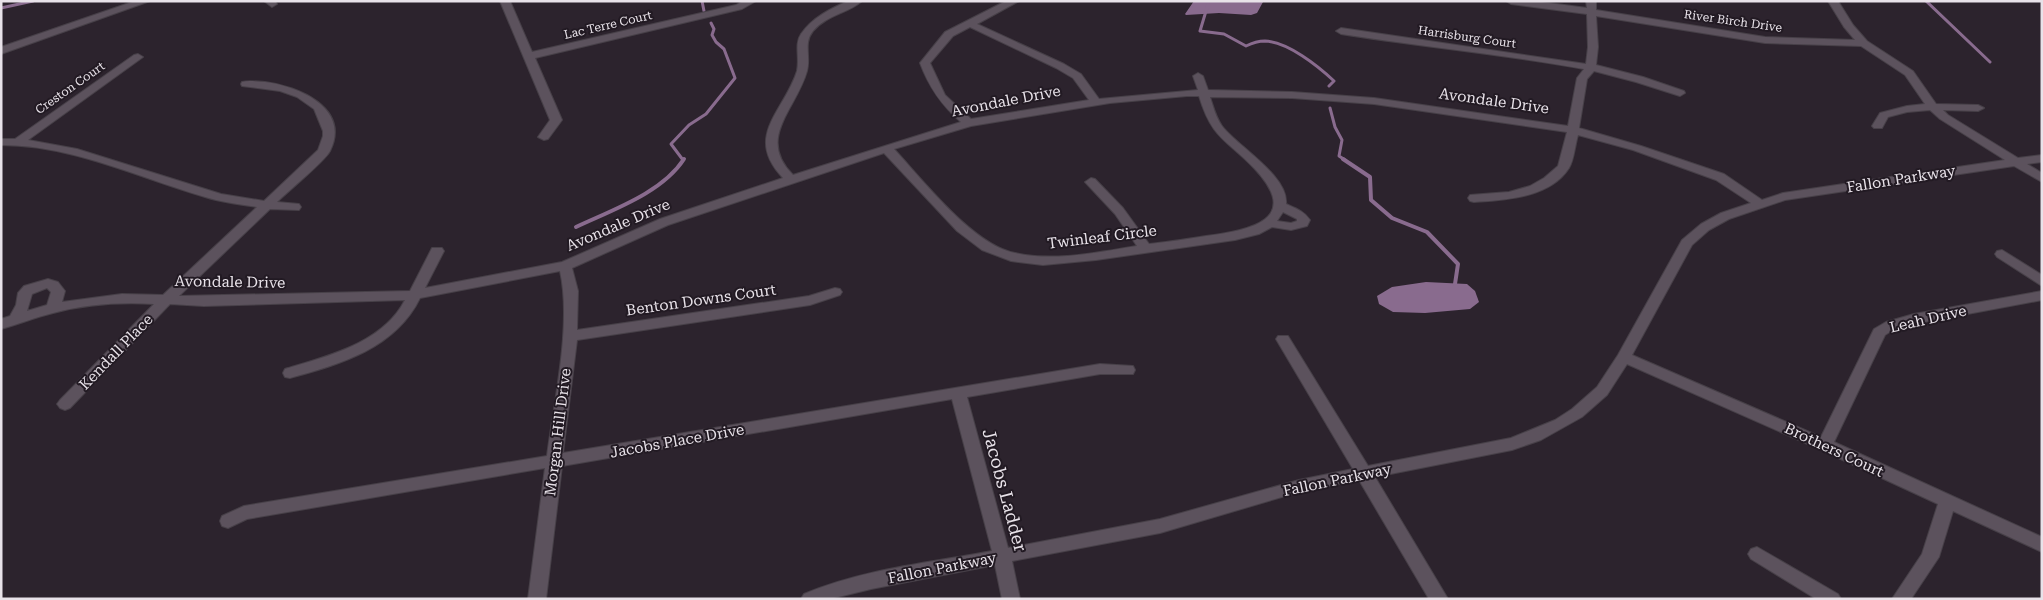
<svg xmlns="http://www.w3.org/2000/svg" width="2043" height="600" font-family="'Roboto Serif',serif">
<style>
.water{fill:#896b8e}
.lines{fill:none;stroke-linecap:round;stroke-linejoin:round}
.stream-far1{stroke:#896b8e;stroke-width:3}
.stream{stroke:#896b8e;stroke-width:4}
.minor-casing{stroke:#474048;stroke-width:2}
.minor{fill:#5c525d;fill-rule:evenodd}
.labels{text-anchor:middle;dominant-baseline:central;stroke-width:4;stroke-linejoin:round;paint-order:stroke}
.far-street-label{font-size:12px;fill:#e8e2e9;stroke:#221a23}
.street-label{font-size:15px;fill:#e8e2e9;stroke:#221a23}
.near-street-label{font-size:18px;fill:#e8e2e9;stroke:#221a23}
</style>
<rect width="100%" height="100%" fill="#2c232d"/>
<g class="water">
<polygon points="1194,1 1263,1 1263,2 1257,13 1251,15 1219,13 1186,15 1185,14"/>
<polygon points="1426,282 1467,284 1475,291 1479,302 1470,309 1425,313 1393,312 1379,304 1377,296 1392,287"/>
</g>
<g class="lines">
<g class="stream-far1">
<polyline points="702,1 704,11"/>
<path d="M1209,1L1200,31L1224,34L1246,46C1252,43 1259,41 1265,41C1288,42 1318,66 1334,81L1329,86"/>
<polyline points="1926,1 1990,62"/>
<polyline points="1,8 33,1"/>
<polyline points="1330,108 1335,127 1342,140 1339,156 1345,160"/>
<polyline points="683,160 671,144 689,125 706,114 735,78 724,49 716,42 712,35 714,29 711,23"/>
</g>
<g class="stream">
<polyline points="1343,159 1370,177 1371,200 1392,218 1427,232 1458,264 1455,284"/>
<path d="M576,227C612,210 662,193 684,159"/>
</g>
<defs>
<g id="minor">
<polygon points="135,1 150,1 1,54 1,47"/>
<polygon points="264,1 275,1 277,4 272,7"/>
<polygon points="500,1 510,1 532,52 736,5 743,1 756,1 742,9 535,58 562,120 548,139 544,140 538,137 550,120"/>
<path d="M848,1H862C847,14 828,14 813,31C803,43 811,57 807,71C796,110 756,138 793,175L961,122C941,105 929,87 920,63L945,32L1006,1H1019L977,24L1064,64L1081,74L1099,99L1198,90L1193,76L1198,73L1203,76L1208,90L1292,92L1374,98L1568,126L1577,78L1584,69C1503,54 1422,47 1341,34L1336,31L1341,28L1586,64L1588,47L1587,14L1511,4L1506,1H1534L1587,8L1586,1H1596V10L1765,37L1855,40L1844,27L1828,1H1838L1853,25L1867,41L1913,71L1936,104L1978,105L1984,108L1978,111L1943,110L1948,115L2018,158L2042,155V162L2027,164L2042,173V182L2014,166L1785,200L1729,219L1709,230L1692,245L1632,355L1821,437L1874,329L1886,322L1914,314L2042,291V300L1914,324L1896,328L1885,335L1834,442L2042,537V552L1953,511L1939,557L1911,599H1892L1922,554L1938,504L1819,449L1627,364L1607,395L1582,417L1541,440L1512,450L1375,477L1448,599H1429L1359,480L1299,492L1160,533L1012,561L1020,599H1002L995,565L871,589L830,599H801L804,594C863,569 929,563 992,551L952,399L562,466L546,599H528L545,468L247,519L228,528L222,526L220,521L222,516L244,506L547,456C554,401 572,324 560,271L420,298C395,349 340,364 290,378L285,377L283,373L285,369C328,356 383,343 405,300L204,306L170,304L70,408L65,410L60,408L57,404L60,400L154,304C120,302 87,304 53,313C36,317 19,324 1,329V319L10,316L16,305L18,293L24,286L48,279L58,282L65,291L62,302L122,294L163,295L257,207C243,205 229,203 216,200C145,181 76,145 1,145V139H15L134,55L138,54L143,57L28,140L77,149L221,194L264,201L318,150L323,136V131L314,109L297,97L280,91L242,86L241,84L242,82C250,80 258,82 265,82C298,86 351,108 330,151C325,161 287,192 277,202L299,204L301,207L299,210L270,209L179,296L410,291L432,248H442L444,251L425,288L562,262L660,219L783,178C743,136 784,112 797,71C800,58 794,44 801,34C813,17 830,9 848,1ZM1596,16L1765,43L1861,46L1905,75L1925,104L1907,106L1880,113L1872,126L1874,128H1882L1888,117L1907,112L1930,110L1940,119L2005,160L1783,193L1762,200L1724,174L1641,146L1579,128L1587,79L1594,71L1636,82L1680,96L1685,93L1684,91L1643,77L1596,65L1598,47ZM970,27L1056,68L1073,78L1089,100L971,119L945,95L930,63L953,36ZM1187,96H1199C1212,139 1226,139 1254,168C1303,220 1250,230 1206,236C1187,239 1168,242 1149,244L1123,208L1095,179L1091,178L1085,182L1115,214L1137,246C1098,252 1054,262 1015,253C973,245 923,180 894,149L971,126L1110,103ZM1210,97L1292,98L1374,104L1567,132L1558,166L1544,178L1530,186L1509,192L1470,195L1468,198L1470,201L1474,202C1505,200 1550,198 1569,168C1574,160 1575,145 1578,135L1633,150L1716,180L1751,203L1721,213L1701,224L1682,240L1618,355L1597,387L1572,409L1555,420L1511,438L1368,466L1288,336H1278L1276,339L1353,469L1299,480L1160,519L1008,548L967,397L1100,374H1133L1135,370L1133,366L1100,364L563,453L577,340L810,305L840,295L842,292L840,289L835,288L809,296L577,330L578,291L572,268L668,225L884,153L957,231L982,250L1011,261L1043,265L1096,260L1235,240L1259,234L1272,227L1291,230L1307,226L1310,220C1304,211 1295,208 1286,204C1289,176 1237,146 1222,126C1216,118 1213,106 1210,97ZM1283,212L1297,219V221L1291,223L1277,221ZM47,288L51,292L47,305L27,311L32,294Z"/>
<polygon points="2002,250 2042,275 2042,286 1997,257 1995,254 1997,251"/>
<polygon points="1757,547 1838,594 1841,599 1816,599 1751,559 1748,554 1751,549"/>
</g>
</defs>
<use href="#minor" class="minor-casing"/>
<use href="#minor" class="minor"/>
</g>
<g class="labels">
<g class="far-street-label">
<text transform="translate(1733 21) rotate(8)">River Birch Drive</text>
<text transform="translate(608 25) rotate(-13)">Lac Terre Court</text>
<text transform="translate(1467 37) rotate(8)">Harrisburg Court</text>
<text transform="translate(70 88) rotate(-35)">Creston Court</text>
</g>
<g class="street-label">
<text transform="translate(1006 101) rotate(-11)">Avondale Drive</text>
<text transform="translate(1494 101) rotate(8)">Avondale Drive</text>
<text transform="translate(1901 179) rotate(-9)">Fallon Parkway</text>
<text transform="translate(618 225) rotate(-23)">Avondale Drive</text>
<text transform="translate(1102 237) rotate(-7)">Twinleaf Circle</text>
<text transform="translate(230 282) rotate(1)">Avondale Drive</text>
<text transform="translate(701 300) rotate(-8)">Benton Downs Court</text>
<text transform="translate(1928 319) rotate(-13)">Leah Drive</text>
<text transform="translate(116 352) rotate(-46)">Kendall Place</text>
<text transform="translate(558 432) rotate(-83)">Morgan Hill Drive</text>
<text transform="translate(677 441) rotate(-10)">Jacobs Place Drive</text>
<text transform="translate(1834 450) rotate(25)">Brothers Court</text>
<text transform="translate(1337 480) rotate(-12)">Fallon Parkway</text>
<text transform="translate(942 568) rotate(-11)">Fallon Parkway</text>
</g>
<g class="near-street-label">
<text transform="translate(1005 490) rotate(75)">Jacobs Ladder</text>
</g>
</g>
<rect width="2043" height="600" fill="none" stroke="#e8e2e9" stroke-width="5"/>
</svg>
